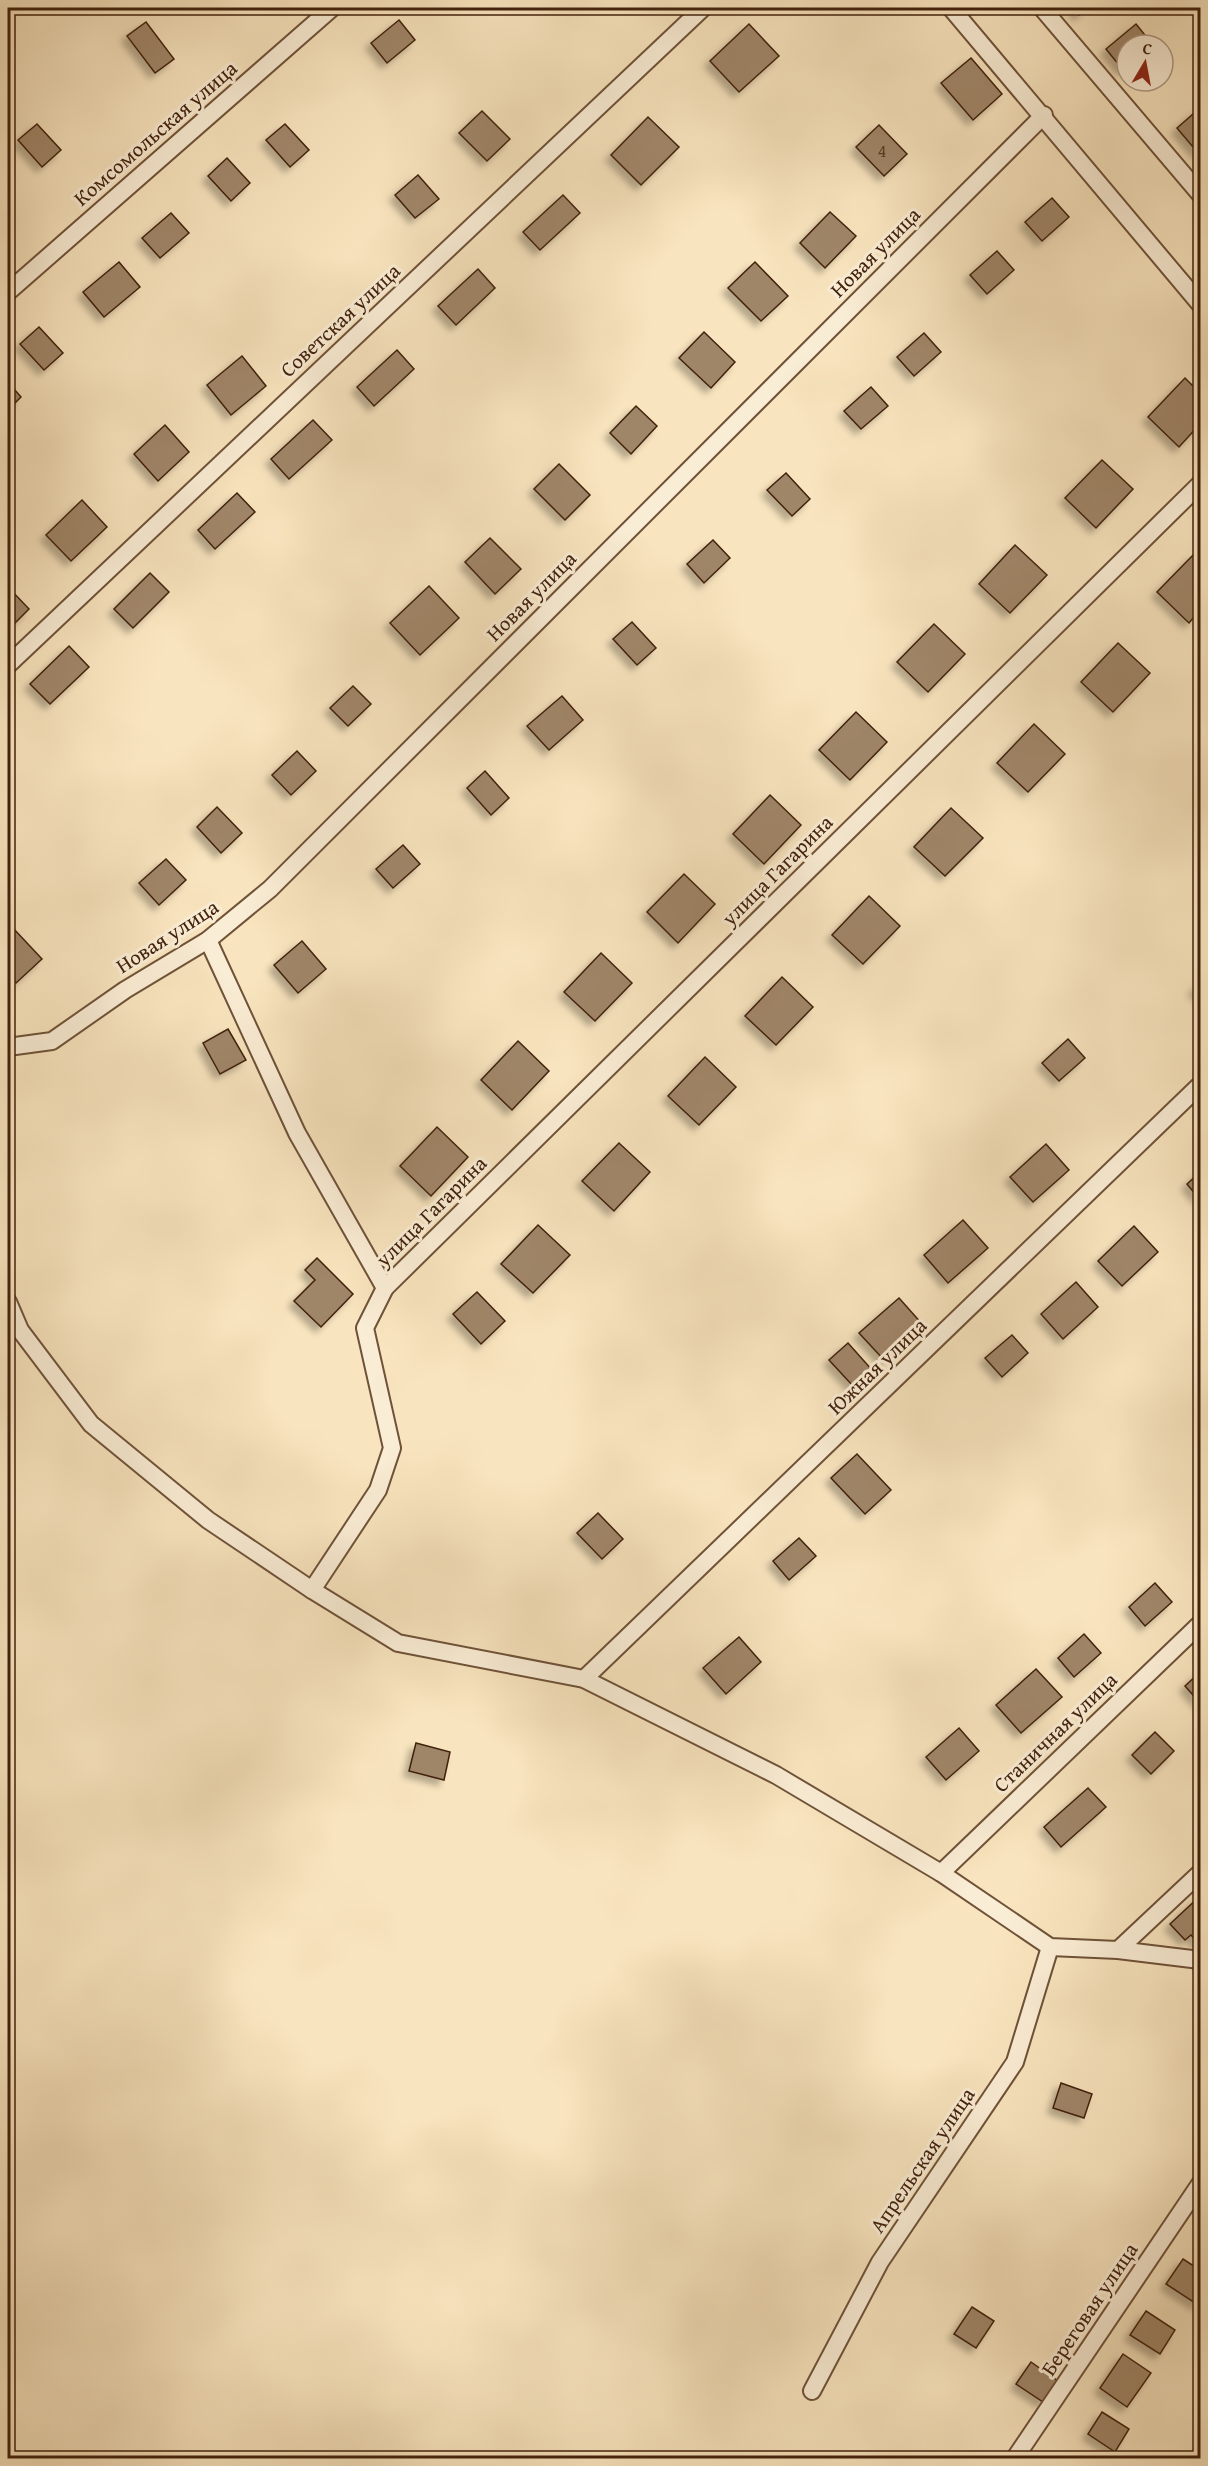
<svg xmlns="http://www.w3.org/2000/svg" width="1208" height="2466" font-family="'Gentium Book Plus',serif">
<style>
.building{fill:#a08669;stroke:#41210c;stroke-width:1.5;filter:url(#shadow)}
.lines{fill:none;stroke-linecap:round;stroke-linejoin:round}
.minor-casing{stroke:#6f5238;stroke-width:20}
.minor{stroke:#faedd5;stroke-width:16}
.labels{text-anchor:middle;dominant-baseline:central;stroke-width:6;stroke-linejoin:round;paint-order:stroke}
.number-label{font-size:18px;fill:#593a23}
.street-label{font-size:21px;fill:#41210c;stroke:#faedd5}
</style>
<defs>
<filter id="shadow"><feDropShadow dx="-5.5" dy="5.5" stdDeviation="3" flood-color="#0004"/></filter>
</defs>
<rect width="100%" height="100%" fill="#f8e4be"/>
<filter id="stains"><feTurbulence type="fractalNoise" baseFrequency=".00333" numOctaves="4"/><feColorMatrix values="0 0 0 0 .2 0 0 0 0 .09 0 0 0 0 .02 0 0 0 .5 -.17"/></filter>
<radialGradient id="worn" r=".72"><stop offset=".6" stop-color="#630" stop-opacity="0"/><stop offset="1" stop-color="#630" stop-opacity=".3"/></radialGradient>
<g class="building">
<polygon points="1073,8 1087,8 1079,15"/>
<polygon points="399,20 415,40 387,63 371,43"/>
<polygon points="146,22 174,59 155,73 127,36"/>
<polygon points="749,24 779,56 739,92 710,61"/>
<polygon points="1136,24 1153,45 1127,45 1127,67 1123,70 1106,49"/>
<polygon points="971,58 1002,94 973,120 941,83"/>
<polygon points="1200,108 1200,151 1198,153 1177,128"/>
<polygon points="482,111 510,139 487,161 459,133"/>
<polygon points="648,117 679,147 641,185 611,155"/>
<polygon points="37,124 61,150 42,167 18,140"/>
<polygon points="285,124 309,150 290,167 266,140"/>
<polygon points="879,125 907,154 884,176 856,147"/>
<polygon points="227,158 250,183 231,201 208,176"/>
<polygon points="418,175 439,199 415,218 395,195"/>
<polygon points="563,195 580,213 540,250 523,232"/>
<polygon points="1052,198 1069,217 1042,241 1025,222"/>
<polygon points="830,212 856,236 825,268 800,243"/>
<polygon points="171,213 189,233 160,258 142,238"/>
<polygon points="997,251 1014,270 987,294 970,275"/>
<polygon points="119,262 140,287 104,317 83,292"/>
<polygon points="755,262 788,296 761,321 728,288"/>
<polygon points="478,269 495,288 456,325 438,306"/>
<polygon points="39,327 63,353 44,370 20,344"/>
<polygon points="704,332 735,362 711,388 679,358"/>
<polygon points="924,333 941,352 914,376 897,357"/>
<polygon points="397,350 414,369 374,406 357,387"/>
<polygon points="242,356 266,386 231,415 207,385"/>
<polygon points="1185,378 1200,393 1200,424 1179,447 1148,417"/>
<polygon points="8,382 21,397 8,410"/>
<polygon points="871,387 888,406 861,429 844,411"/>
<polygon points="636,406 657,426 631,454 610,433"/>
<polygon points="313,420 332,440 289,479 271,459"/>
<polygon points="165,425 189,452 158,481 134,454"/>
<polygon points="1102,460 1133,489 1096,528 1065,498"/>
<polygon points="559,464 590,495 565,520 534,489"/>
<polygon points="786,473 810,499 792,516 767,490"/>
<polygon points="237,493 255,512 215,549 198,530"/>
<polygon points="82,500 107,527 71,561 46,535"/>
<polygon points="490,538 521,569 495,594 465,562"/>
<polygon points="713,540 730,558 704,583 687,564"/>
<polygon points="1015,545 1047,575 1010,613 979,584"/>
<polygon points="1194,554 1200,560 1200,610 1189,623 1157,592"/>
<polygon points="150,573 169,592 133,628 114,609"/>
<polygon points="429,586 459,618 420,655 390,623"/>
<polygon points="8,587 29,609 8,630"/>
<polygon points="632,622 656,648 637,665 613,639"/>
<polygon points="934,624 965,654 928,692 897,662"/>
<polygon points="1118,643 1150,673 1113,712 1081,682"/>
<polygon points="69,646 89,667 50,704 30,684"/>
<polygon points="353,686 371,704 348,726 330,708"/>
<polygon points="562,696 583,720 549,750 527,726"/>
<polygon points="856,712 887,742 850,780 819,750"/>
<polygon points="1034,724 1065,754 1028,792 997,763"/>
<polygon points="297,751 316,771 291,795 272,775"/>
<polygon points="485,771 509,798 491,815 467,788"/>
<polygon points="770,795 801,825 764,864 733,834"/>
<polygon points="217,807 242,833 221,853 197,827"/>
<polygon points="951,808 983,838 945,876 914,847"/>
<polygon points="403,845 420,864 393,888 376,869"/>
<polygon points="166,859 186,880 159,905 139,883"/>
<polygon points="684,874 715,904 678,943 647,912"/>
<polygon points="869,896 900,926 863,964 832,935"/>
<polygon points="12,927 42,959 16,983 8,974 8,931"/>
<polygon points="302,941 326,969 298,993 274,965"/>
<polygon points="601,953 632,983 595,1021 564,992"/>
<polygon points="782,977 813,1007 776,1045 745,1016"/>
<polygon points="1200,983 1200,997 1194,989"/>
<polygon points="228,1029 246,1060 220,1074 203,1043"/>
<polygon points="1068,1039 1085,1058 1059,1081 1042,1063"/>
<polygon points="518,1041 549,1071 512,1110 481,1080"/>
<polygon points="705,1057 736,1087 699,1125 668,1096"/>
<polygon points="437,1127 468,1157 431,1196 400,1166"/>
<polygon points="619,1143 650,1172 614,1211 582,1181"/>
<polygon points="1046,1144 1069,1170 1033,1202 1010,1177"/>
<polygon points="1200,1172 1200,1200 1187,1184"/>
<polygon points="963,1220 988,1248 948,1283 924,1255"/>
<polygon points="538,1225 570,1255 533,1293 501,1264"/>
<polygon points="1134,1226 1158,1252 1122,1286 1098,1261"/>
<polygon points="317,1258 353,1294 321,1327 294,1301 315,1280 305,1270"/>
<polygon points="1076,1282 1098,1307 1063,1339 1041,1314"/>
<polygon points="477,1292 505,1321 481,1344 453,1314"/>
<polygon points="899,1298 923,1325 884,1360 859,1333"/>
<polygon points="1012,1335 1028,1353 1002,1377 985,1358"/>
<polygon points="848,1343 872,1370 853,1386 829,1360"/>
<polygon points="857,1454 891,1490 865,1514 831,1478"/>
<polygon points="598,1513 623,1539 602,1559 577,1533"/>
<polygon points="799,1538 816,1556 789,1580 773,1561"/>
<polygon points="1155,1583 1172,1602 1145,1626 1129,1607"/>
<polygon points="1084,1634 1101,1653 1074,1677 1058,1658"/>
<polygon points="739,1637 761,1662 726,1694 703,1668"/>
<polygon points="1036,1669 1062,1697 1021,1733 996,1705"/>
<polygon points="1200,1672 1200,1703 1185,1686"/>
<polygon points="959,1728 979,1751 946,1780 926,1757"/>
<polygon points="1155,1732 1174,1751 1151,1774 1132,1755"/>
<polygon points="416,1743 450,1752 444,1780 409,1771"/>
<polygon points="1088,1788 1106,1807 1061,1847 1044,1827"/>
<polygon points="1200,1896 1200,1945 1191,1935 1185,1940 1170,1924"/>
<polygon points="1061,2083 1092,2094 1084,2118 1053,2108"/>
<polygon points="1183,2259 1200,2270 1200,2301 1198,2305 1166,2284"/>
<polygon points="972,2307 994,2321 976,2348 954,2334"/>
<polygon points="1146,2311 1175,2330 1160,2354 1130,2335"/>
<polygon points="1123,2354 1151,2373 1127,2407 1100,2388"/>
<polygon points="1031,2362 1058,2381 1043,2402 1016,2384"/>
<polygon points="1102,2412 1129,2429 1115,2452 1088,2434"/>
</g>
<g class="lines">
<defs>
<g id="minor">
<polyline points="951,8 1200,304"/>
<polyline points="1042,8 1200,194"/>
<polyline points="8,292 332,8"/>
<polyline points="1200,484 385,1288 365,1328 392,1448 378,1490 312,1590 398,1643 584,1679 776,1775 941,1873 1050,1947 1118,1950 1200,1960"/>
<polyline points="8,665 703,8"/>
<polyline points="208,940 297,1133 385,1288"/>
<polyline points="8,1047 52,1041 125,990 208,940 270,889 1044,115"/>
<polyline points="8,1302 20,1330 91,1424 208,1520 312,1590"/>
<polyline points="584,1679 1200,1085"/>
<polyline points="941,1873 1200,1624"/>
<polyline points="1118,1950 1200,1873"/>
<polyline points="812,2391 880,2262 1015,2062 1050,1947"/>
<polyline points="1015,2458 1200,2184"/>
</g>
</defs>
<use href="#minor" class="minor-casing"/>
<use href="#minor" class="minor"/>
</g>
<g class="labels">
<g class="number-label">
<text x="882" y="150">4</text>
</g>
<g class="street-label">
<text transform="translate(155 133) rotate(-41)">Комсомольская улица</text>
<text transform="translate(875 252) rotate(-45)">Новая улица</text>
<text transform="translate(340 320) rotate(-43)">Советская улица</text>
<text transform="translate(531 596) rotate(-45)">Новая улица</text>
<text transform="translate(777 870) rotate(-45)">улица Гагарина</text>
<text transform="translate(167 936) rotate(-33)">Новая улица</text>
<text transform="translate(431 1211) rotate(-45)">улица Гагарина</text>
<text transform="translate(877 1366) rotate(-44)">Южная улица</text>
<text transform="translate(1055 1732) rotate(-44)">Станичная улица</text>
<text transform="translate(922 2160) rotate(-56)">Апрельская улица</text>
<text transform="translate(1089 2309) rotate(-56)">Береговая улица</text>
</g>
</g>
<rect width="1208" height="2466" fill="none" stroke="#f8e4be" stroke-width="30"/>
<rect x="9" y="9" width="1190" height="2448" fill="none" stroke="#41210c" stroke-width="3"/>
<rect x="15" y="15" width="1178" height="2436" fill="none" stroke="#41210c" stroke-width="1.5"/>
<g transform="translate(1145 63) rotate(10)"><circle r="28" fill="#faedd5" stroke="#b09b85" stroke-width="1.5"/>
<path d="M0-4.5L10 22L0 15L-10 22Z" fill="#8f2418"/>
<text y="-9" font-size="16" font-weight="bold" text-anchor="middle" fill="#41210c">С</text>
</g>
<rect width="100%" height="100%" filter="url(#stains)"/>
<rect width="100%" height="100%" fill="url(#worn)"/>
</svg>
